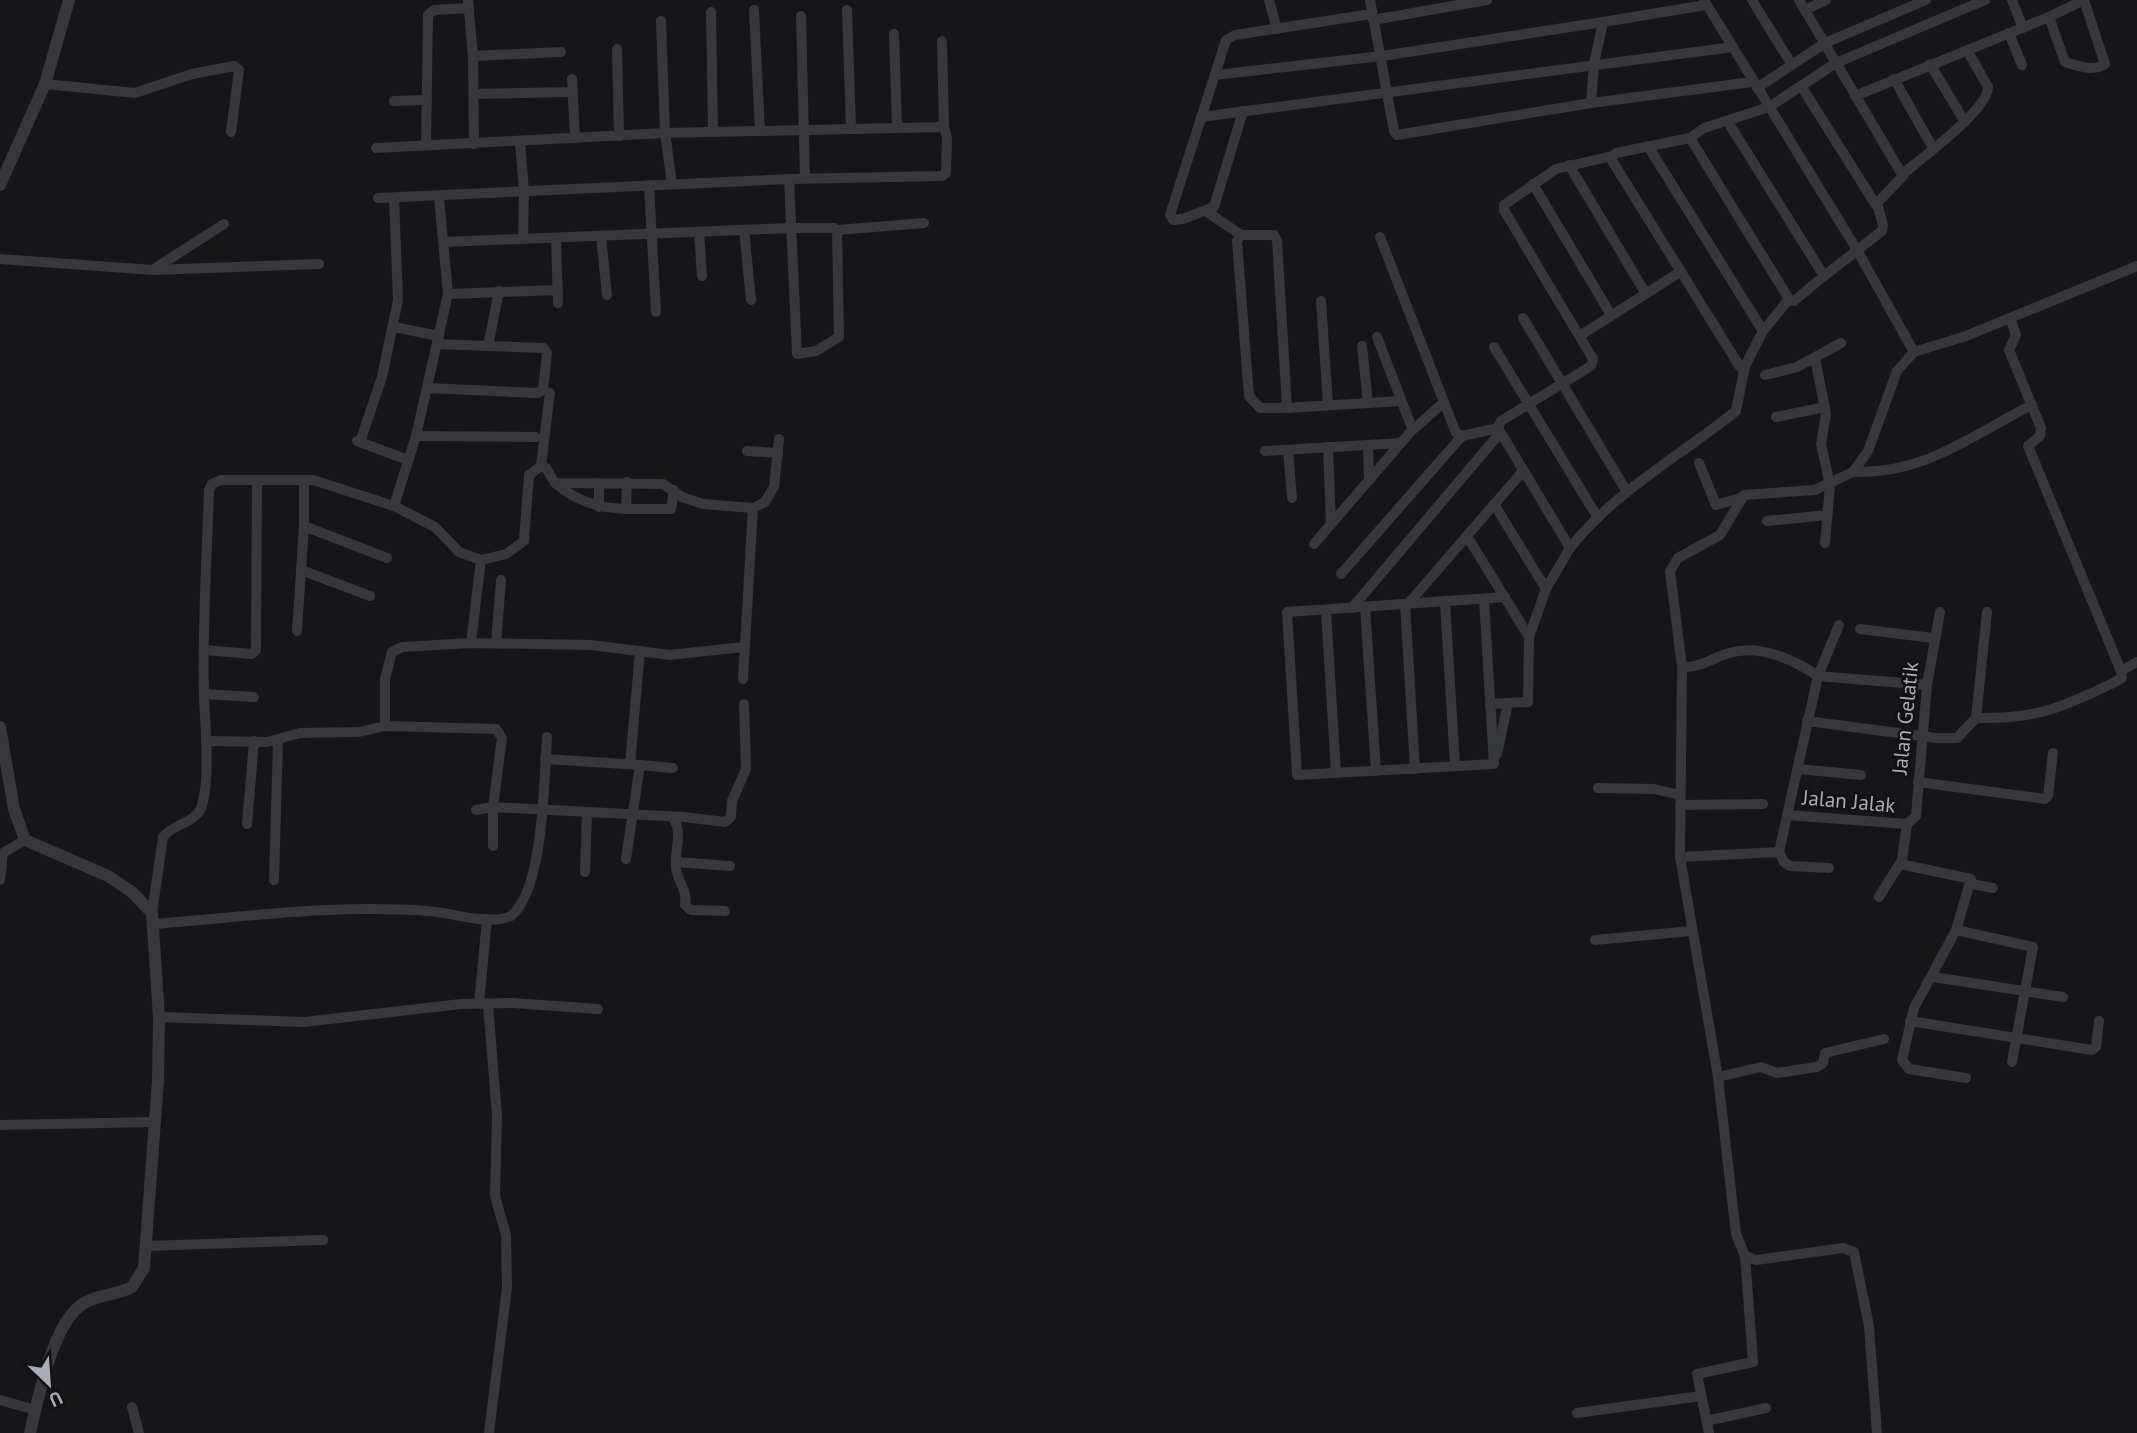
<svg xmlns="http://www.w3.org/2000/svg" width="2137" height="1433" font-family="'PT Sans',sans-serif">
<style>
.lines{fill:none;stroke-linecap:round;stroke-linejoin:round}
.minor{stroke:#37383d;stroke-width:10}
.tertiary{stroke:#37383d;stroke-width:12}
.labels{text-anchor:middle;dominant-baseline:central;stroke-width:5;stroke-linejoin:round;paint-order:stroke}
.street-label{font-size:21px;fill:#a8adb8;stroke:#111113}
</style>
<rect width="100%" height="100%" fill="#161618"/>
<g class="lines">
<g class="minor">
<polyline points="468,0 473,56 474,144"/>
<polyline points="1269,0 1277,29"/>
<polyline points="1370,0 1394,131 1397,135 1591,103 1752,82"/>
<polyline points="1474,0 1475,2 1487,0"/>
<polyline points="1704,0 1857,250 1914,352"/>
<polyline points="1752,0 1792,65"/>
<polyline points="2012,0 2023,28"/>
<polyline points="754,10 760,131"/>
<polyline points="847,10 851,128"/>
<polyline points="1805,10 1826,0"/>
<polyline points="711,12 713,131"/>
<polyline points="801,16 805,179"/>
<path d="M2049,17L2065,62C2078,66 2094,72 2105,64L2084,0"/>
<polyline points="1373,20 1475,2"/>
<polyline points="661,21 665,133 672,184"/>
<polyline points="2009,33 2022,65"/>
<polyline points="894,34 897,127"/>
<polyline points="942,41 944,127"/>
<polyline points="617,49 619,136"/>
<polyline points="473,56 561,52"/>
<polyline points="1930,64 1965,122"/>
<polyline points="1215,75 1382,56 1603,22"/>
<polyline points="572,79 575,138"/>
<polyline points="1894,79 1933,148"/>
<polyline points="45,84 135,93 192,74 234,66 239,70 231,132"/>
<polyline points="1801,86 1876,205"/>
<polyline points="1757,88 1825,43 1926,0"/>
<polyline points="474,94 573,92"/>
<polyline points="1855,96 2049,17 2084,0"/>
<polyline points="394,101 427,100"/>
<polyline points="1591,103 1594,64 1603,22 1706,5"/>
<polyline points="1243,111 1214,207 1183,219 1173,220 1170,215 1226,40 1235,35 1371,14"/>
<polyline points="1201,117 1733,47"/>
<polyline points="1728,122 1824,276 1882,231 1883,225 1877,203 1903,176 1799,0"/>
<polyline points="1690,138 1616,153 1611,159 1740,367 1745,366 1763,331 1789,299"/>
<polyline points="520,142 524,191 523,239"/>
<polyline points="426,145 428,15 434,10 469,8"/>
<polyline points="1648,146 1763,331"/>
<polyline points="376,148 665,133 944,127 947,138 946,173 942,176 789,179 378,198"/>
<path d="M1612,156L1556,169L1504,205V210L1593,359L1591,366L1501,421L1498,428L1570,548C1615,491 1680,456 1736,411L1745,366"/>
<polyline points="1569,165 1646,294"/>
<path d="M1903,174C1920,159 1989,109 1988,87L1967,50"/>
<polyline points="1533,184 1611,315"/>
<polyline points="649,185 656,312"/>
<polyline points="1207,212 1241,235"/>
<polyline points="744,230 751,300"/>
<polyline points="837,230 924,223"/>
<polyline points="699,232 702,276"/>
<polygon points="1241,235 1274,235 1277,240 1287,408 1260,408 1249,396 1237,241"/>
<polyline points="601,236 607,295"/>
<polyline points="1380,237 1456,433 1462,436 1498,428"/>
<polyline points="556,239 558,303"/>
<polyline points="445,242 790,228 834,228 837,231 839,337 816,351 797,354 789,179"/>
<polyline points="0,259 153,270 319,264"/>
<polyline points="154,269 224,224"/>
<polyline points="1824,276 1794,301 1789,299 1690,138 1704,128 1769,107 1836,63 1985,0"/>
<polyline points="448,294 558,290"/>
<polyline points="1321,301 1328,405"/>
<polyline points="1523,318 1627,492"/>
<polyline points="2010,318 2016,335 2009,350 2041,428 2040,436 2028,446 2121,671"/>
<polyline points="394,327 439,336"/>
<polyline points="1581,335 1680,272"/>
<polyline points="1377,337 1412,428 1415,428 1444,402"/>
<polyline points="488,346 499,291"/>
<polyline points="1362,346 1368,403"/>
<polyline points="1494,347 1598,518"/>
<polyline points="1815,358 1826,414 1821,444 1830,485 1825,543"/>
<polyline points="1765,375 1797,367 1841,343"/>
<polyline points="427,388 537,393 543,390 547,353 544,348 437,344"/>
<polyline points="550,393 541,466 546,468 555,483 663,484 682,497 703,504 753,508 765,502 774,487 779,439"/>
<polyline points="1287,408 1401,401"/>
<polyline points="1776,417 1825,407"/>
<polyline points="416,436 536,437"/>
<polyline points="357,441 408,460"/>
<polyline points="360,442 382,377 398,300 394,198"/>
<polyline points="1368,445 1369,480"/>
<polyline points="1328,447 1331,524"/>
<polyline points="1288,450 1292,498"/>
<polyline points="747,451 778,453"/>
<polyline points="1265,451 1401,443"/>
<polyline points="1699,463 1716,505 1740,498"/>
<path d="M1853,472C1926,474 1970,436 2032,405"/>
<path d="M555,483C593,515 624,508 671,509L674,490"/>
<polyline points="599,483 599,507"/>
<polyline points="1494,504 1546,589"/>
<polyline points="394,506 435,527 459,552 481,560"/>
<polyline points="626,508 627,482"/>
<polyline points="1767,521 1827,515"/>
<polyline points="304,526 387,558"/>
<polyline points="1467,536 1529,637"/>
<polyline points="1314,544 1413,429"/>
<polyline points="301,570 370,596"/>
<polyline points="1341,574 1462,436"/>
<path d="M1484,599L1494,764L1297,775L1287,612C1359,607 1432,602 1505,597"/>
<polyline points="1445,601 1455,766"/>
<polyline points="1405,604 1415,769"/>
<polyline points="1408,604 1523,471"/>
<polyline points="1365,607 1376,771"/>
<polyline points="1352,608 1500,433"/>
<polyline points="1326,610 1336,773"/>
<polyline points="1860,629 1933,638"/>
<polyline points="297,631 304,526 304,480"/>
<polyline points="471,643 481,560 506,554 524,541 529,475 541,466"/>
<polyline points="496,643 501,580"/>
<polyline points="204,650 252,654 256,650 257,480"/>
<path d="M1682,667C1700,668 1712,658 1729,653C1759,644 1793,659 1818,676L1839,625"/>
<polyline points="743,679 753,508"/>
<polyline points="204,694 254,697"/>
<polyline points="1490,704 1528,702 1529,637 1546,589 1570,548"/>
<path d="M1976,718C2035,719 2059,709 2111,684L2122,678L2121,671L2137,662"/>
<polyline points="1807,721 1936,738 1957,738 1976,718 1987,612"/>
<polyline points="385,726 385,679 392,652 402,647 471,643 591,645 670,655 743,647"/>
<polyline points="206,741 267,742 300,733 359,732 385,726 496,729 502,738 493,807 684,817 725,822 731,817 732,801 746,769 744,704"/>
<polyline points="1497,754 1508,703"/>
<polyline points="545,759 640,765 626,859"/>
<polyline points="630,764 640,651"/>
<polyline points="640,765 673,768"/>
<polyline points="1799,769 1861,775"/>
<polyline points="1918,782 2045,799 2048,796 2053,753"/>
<polyline points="1598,788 1654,789 1680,795"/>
<polyline points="1680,805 1763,804"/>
<polyline points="476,810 493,807 493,846"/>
<polyline points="1787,815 1907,824"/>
<path d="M672,817C684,830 674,851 676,867C677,882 688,889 685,905L691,910L725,911"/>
<polyline points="247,824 254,741"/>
<polyline points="1907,824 1916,816 1927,685 1940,612"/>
<polyline points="1907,824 1902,860 1905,865 1971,879 1956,930"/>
<polyline points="1779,852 1784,862 1790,866 1829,868"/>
<polyline points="1680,857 1779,852 1818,676 1927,685"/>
<polyline points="676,862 730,866"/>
<polyline points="585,872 587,812"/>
<polyline points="0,880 3,853 25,840"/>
<polyline points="274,880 278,741"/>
<polyline points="1972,884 1993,888"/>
<polyline points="1879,897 1902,860"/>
<path d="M152,913L163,837C173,824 195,823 201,808C211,780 205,725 204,695C202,627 207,558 209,490L212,484L221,480H313L394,506L416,436L448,294L439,198"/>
<path d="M153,924C243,917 337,904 426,911C452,912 487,926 511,916C544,890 544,779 547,737"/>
<polyline points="1595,940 1691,931"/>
<polyline points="1933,977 2063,997"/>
<polyline points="479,1004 487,919"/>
<polyline points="488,1004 497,1116 495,1196 506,1235 507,1287 489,1433"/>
<polyline points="159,1017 304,1022 461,1004 513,1003 598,1009"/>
<polyline points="1910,1021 2092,1050 2096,1047 2099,1021"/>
<polyline points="1718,1077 1761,1067 1777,1073 1817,1067 1823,1063 1825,1053 1884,1039"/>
<polyline points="1966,1078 1909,1069 1902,1060 1914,1008 1956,930 2033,947 2012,1062"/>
<polyline points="0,1125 155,1122"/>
<polyline points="147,1246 323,1240"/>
<polyline points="0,1400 36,1410"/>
<polyline points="132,1407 139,1433"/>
<polyline points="1577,1413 1701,1396"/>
<polyline points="1706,1421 1766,1408"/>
<polyline points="1709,1433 1697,1374 1753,1362 1745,1256"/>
<polyline points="1877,1433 1869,1326 1854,1252 1843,1248 1756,1260 1745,1256 1736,1234 1718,1077 1680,857 1682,667 1670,571 1678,558 1720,535 1744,495 1815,490 1853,472 1868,451 1897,371 1914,352 1966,336 2137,266"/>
</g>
<g class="tertiary">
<polyline points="0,185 45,84 69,0"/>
<path d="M0,727L14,809L25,840L108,876L132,892L152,913L159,1017L158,1080L144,1268L132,1287C116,1296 95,1294 80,1306C52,1327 38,1399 30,1433"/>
</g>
</g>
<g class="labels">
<g class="street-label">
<text transform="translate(1905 718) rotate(-84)">Jalan Gelatik</text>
<text transform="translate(1849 801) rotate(5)">Jalan Jalak</text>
</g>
</g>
<g transform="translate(49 1384) rotate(155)" stroke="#111113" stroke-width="5" paint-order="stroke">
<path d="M0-5L12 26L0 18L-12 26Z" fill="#a8adb8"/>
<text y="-10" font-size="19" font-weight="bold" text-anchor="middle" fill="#a8adb8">U</text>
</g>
</svg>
